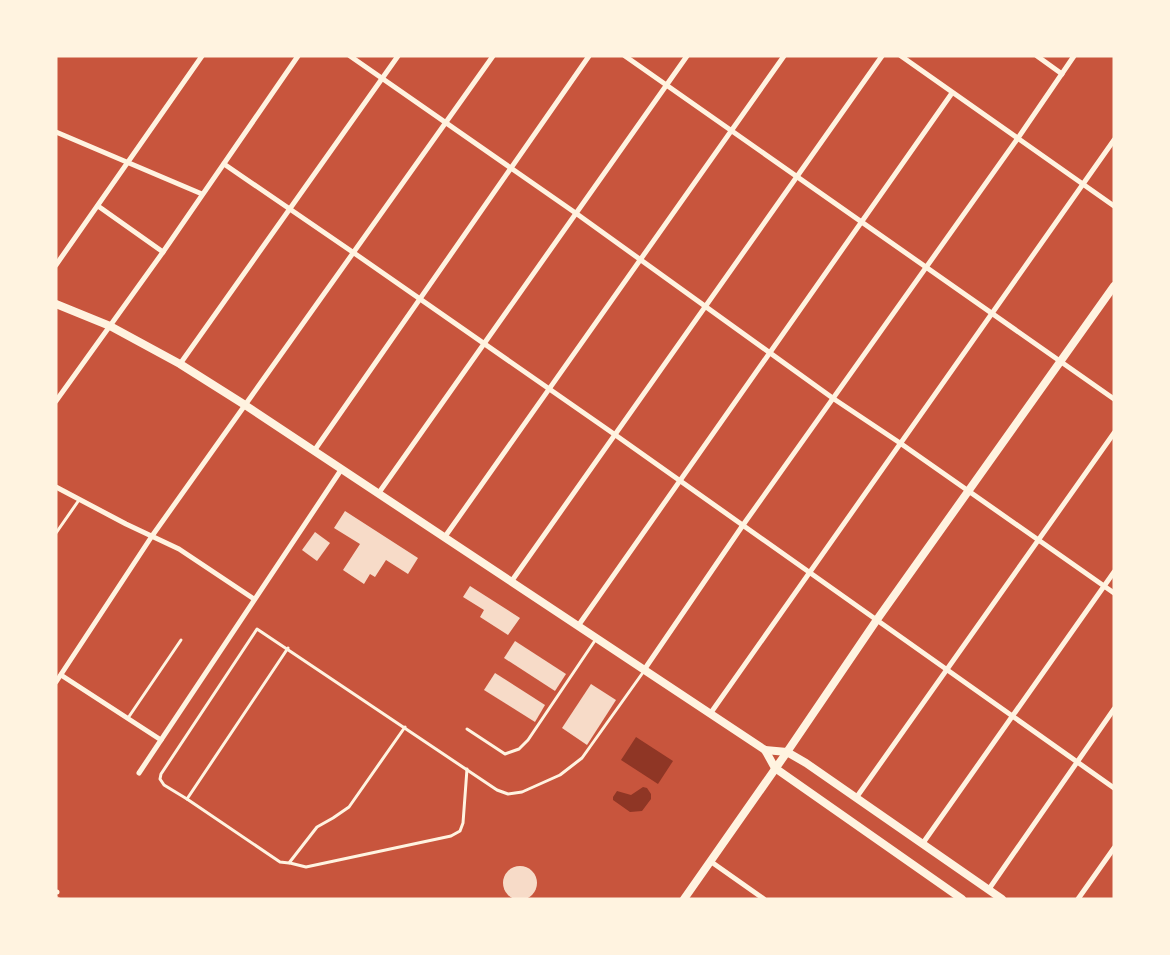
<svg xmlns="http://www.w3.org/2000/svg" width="1170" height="955" font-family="Signika,sans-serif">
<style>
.water{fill:#8f3625}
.building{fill:#f7dbc8}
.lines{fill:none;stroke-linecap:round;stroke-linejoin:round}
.service{stroke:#fff3e0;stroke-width:3}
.minor{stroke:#fff3e0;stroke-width:5}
.tertiary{stroke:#fff3e0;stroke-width:8}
.rail{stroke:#e9b49f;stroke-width:3}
</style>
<rect width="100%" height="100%" fill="#c8553d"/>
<g class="water">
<polygon points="636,737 673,761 658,784 621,760"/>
<polygon points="643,787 647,788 651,794 651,799 642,811 630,812 613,800 613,797 617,791 631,795"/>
</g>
<g class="building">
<polygon points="345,511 418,558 408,574 386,560 375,577 370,574 364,584 343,570 360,544 334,528"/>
<polygon points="315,532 330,543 317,561 302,550"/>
<polygon points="470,586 520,618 508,635 480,617 484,610 463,597"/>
<polygon points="515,641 566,674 555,691 504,658"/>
<polygon points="495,673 545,705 535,722 484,690"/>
<polygon points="591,684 616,700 587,745 562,728"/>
<circle cx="520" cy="883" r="17"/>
</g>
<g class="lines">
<g class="service">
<polyline points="56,533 79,500"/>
<polyline points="288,648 187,799 280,862 289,863 317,827 333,818 349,807 405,727"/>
<polyline points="128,718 181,640"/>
<polyline points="467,729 505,754 519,749 528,740 596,639"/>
<polyline points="187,799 164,785 160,779 161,774 257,629 497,790 508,794 522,792 560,775 582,758 644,671"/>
<polyline points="290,863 306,867 451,836 460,831 463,823 467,769"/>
</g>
<g class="minor">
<polyline points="350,56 577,214 834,399 900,443 1114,593"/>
<polyline points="625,56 1114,399"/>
<polyline points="901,56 1114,206"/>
<polyline points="1037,56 1062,74"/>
<polyline points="56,132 202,194"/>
<polyline points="224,164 354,253 614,434 1114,788"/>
<polyline points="98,206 163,252"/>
<polyline points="56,265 202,56"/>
<polyline points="180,364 398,56"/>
<polyline points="56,401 163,252 298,56"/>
<polyline points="314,451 589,56"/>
<polyline points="56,487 126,524 179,549 254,599"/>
<polyline points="378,494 687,56"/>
<polyline points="444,538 784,56"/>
<polyline points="511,582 882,56"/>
<polyline points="578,626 952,93"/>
<polyline points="644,670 743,525 1018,138 1074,56"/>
<polyline points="61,675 161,740"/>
<polyline points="56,682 152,536 493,56"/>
<polyline points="710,714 1114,140"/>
<polyline points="139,773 341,470"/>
<polyline points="856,798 1114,433"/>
<polyline points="923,843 1114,572"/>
<polyline points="710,861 764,899"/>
<polyline points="989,889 1114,709"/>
<polyline points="56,892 57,892"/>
<polyline points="1078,899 1114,848"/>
</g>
<g class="tertiary">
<polyline points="56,304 110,326 180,364 245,405 765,750 787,752 806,763 1002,899"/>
<polyline points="765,750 775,768 962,899"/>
<polyline points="684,899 787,752 876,621 1114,286"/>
</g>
<polyline class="rail" points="56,897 59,899"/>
</g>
<rect width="1170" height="955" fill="none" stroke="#fff3e0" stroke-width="115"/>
</svg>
